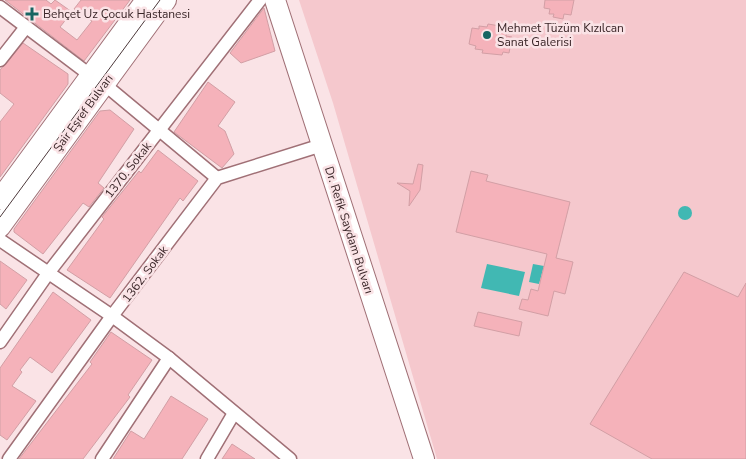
<svg xmlns="http://www.w3.org/2000/svg" width="746" height="459" font-family="'Nunito Sans',sans-serif">
<style>
.green{fill:#f5c8cd}
.water{fill:#41b8b3}
.building{fill:#f5b2ba;stroke:#d29fa5}
.lines{fill:none;stroke-linecap:round;stroke-linejoin:round}
.minor-casing{stroke:#a07076;stroke-width:15}
.primary-casing{stroke:#a07076;stroke-width:22}
.minor{stroke:#fff;stroke-width:12}
.primary{stroke:#fff;stroke-width:20}
.tram{stroke:#4d393b;stroke-width:1}
.poi-dot{fill:#176562;stroke:#fae3e6;stroke-width:2}
.labels{text-anchor:middle;dominant-baseline:central;stroke-width:5;stroke-linejoin:round;paint-order:stroke}
.poi-label{font-size:12px;fill:#3a2628;stroke:#fae3e6;text-anchor:start}
.street-label{font-size:12px;fill:#3a2628;stroke:#fae3e6}
</style>
<rect width="100%" height="100%" fill="#fae3e6"/>
<polygon class="green" points="299,0 746,0 746,459 437,459 333,103"/>
<g class="water">
<circle cx="685" cy="213" r="7"/>
<polygon points="487,264 525,272 519,296 481,288"/>
<polygon points="533,264 544,266 539,284 529,282"/>
</g>
<g class="building">
<polygon points="5,0 46,0 51,4 55,0 72,12 60,27 77,40 92,21 74,9 81,0 130,0 84,61"/>
<polygon points="545,0 574,0 571,15 564,14 563,19 553,17 554,14 549,14 550,9 544,8"/>
<polygon points="264,8 275,51 241,63 230,53"/>
<polygon points="488,24 500,26 499,30 507,31 506,36 512,37 509,53 503,52 502,55 482,53 483,50 475,49 476,46 469,44 472,28 479,29 479,26 487,27"/>
<polygon points="23,43 68,74 68,84 0,177 0,122 14,104 0,93 0,70"/>
<polygon points="208,82 235,102 218,126 225,131 234,154 222,168 174,132"/>
<polygon points="110,110 134,129 98,183 104,188 89,207 83,203 43,254 14,232 14,229 100,111"/>
<polygon points="158,150 198,181 183,201 180,198 110,298 67,270 104,219 102,217 139,171 141,173"/>
<polygon points="418,164 423,165 420,190 409,206 410,191 397,183 413,184"/>
<polygon points="471,171 488,175 486,181 570,202 556,258 573,262 565,294 554,291 548,316 519,309 522,299 528,300 531,289 538,291 547,254 456,232"/>
<polygon points="0,261 27,280 6,309 0,304"/>
<polygon points="684,272 738,297 746,283 746,459 652,459 590,424"/>
<polygon points="53,292 91,320 52,373 30,357 20,370 22,372 12,386 36,401 7,440 0,435 0,368"/>
<polygon points="478,312 522,322 519,336 474,326"/>
<polygon points="111,332 152,360 128,395 130,397 83,459 19,459 92,364 90,362"/>
<polygon points="171,396 208,419 182,459 113,459 131,431 144,439"/>
<polygon points="232,444 255,459 222,459"/>
</g>
<g class="lines">
<defs>
<g id="minor">
<polyline points="0,7 90,75"/>
<polyline points="0,60 26,27"/>
<polyline points="104,84 217,178"/>
<polyline points="0,240 112,316 169,358 290,459"/>
<polyline points="0,342 49,272 260,0"/>
<polyline points="9,459 112,316 217,178 322,145"/>
<polyline points="102,459 169,358"/>
<polyline points="207,459 234,413"/>
</g>
<g id="primary">
<polyline points="275,0 424,459"/>
<polyline points="0,199 146,0"/>
<polyline points="0,227 166,0"/>
</g>
</defs>
<use href="#minor" class="minor-casing"/>
<use href="#primary" class="primary-casing"/>
<use href="#minor" class="minor"/>
<use href="#primary" class="primary"/>
<polyline class="tram" points="0,217 160,0"/>
</g>
<g class="poi-dot">
<path d="M29.5 6.5h5v5h5v5h-5v5h-5v-5h-5v-5h5z"/>
<circle cx="487" cy="35" r="5"/>
</g>
<g class="labels">
<g class="poi-label">
<text x="43" y="14">Behçet Uz Çocuk Hastanesi</text>
<text x="497" y="28">Mehmet Tüzüm Kızılcan<tspan x="497" dy="14">Sanat Galerisi</tspan></text>
</g>
<g class="street-label">
<text transform="translate(83 113) rotate(-54)">Şair Eşref Bulvarı</text>
<text transform="translate(128 170) rotate(-52)">1370. Sokak</text>
<text transform="translate(349 230) rotate(72)">Dr. Refik Saydam Bulvarı</text>
<text transform="translate(145 274) rotate(-53)">1362. Sokak</text>
</g>
</g>
</svg>
